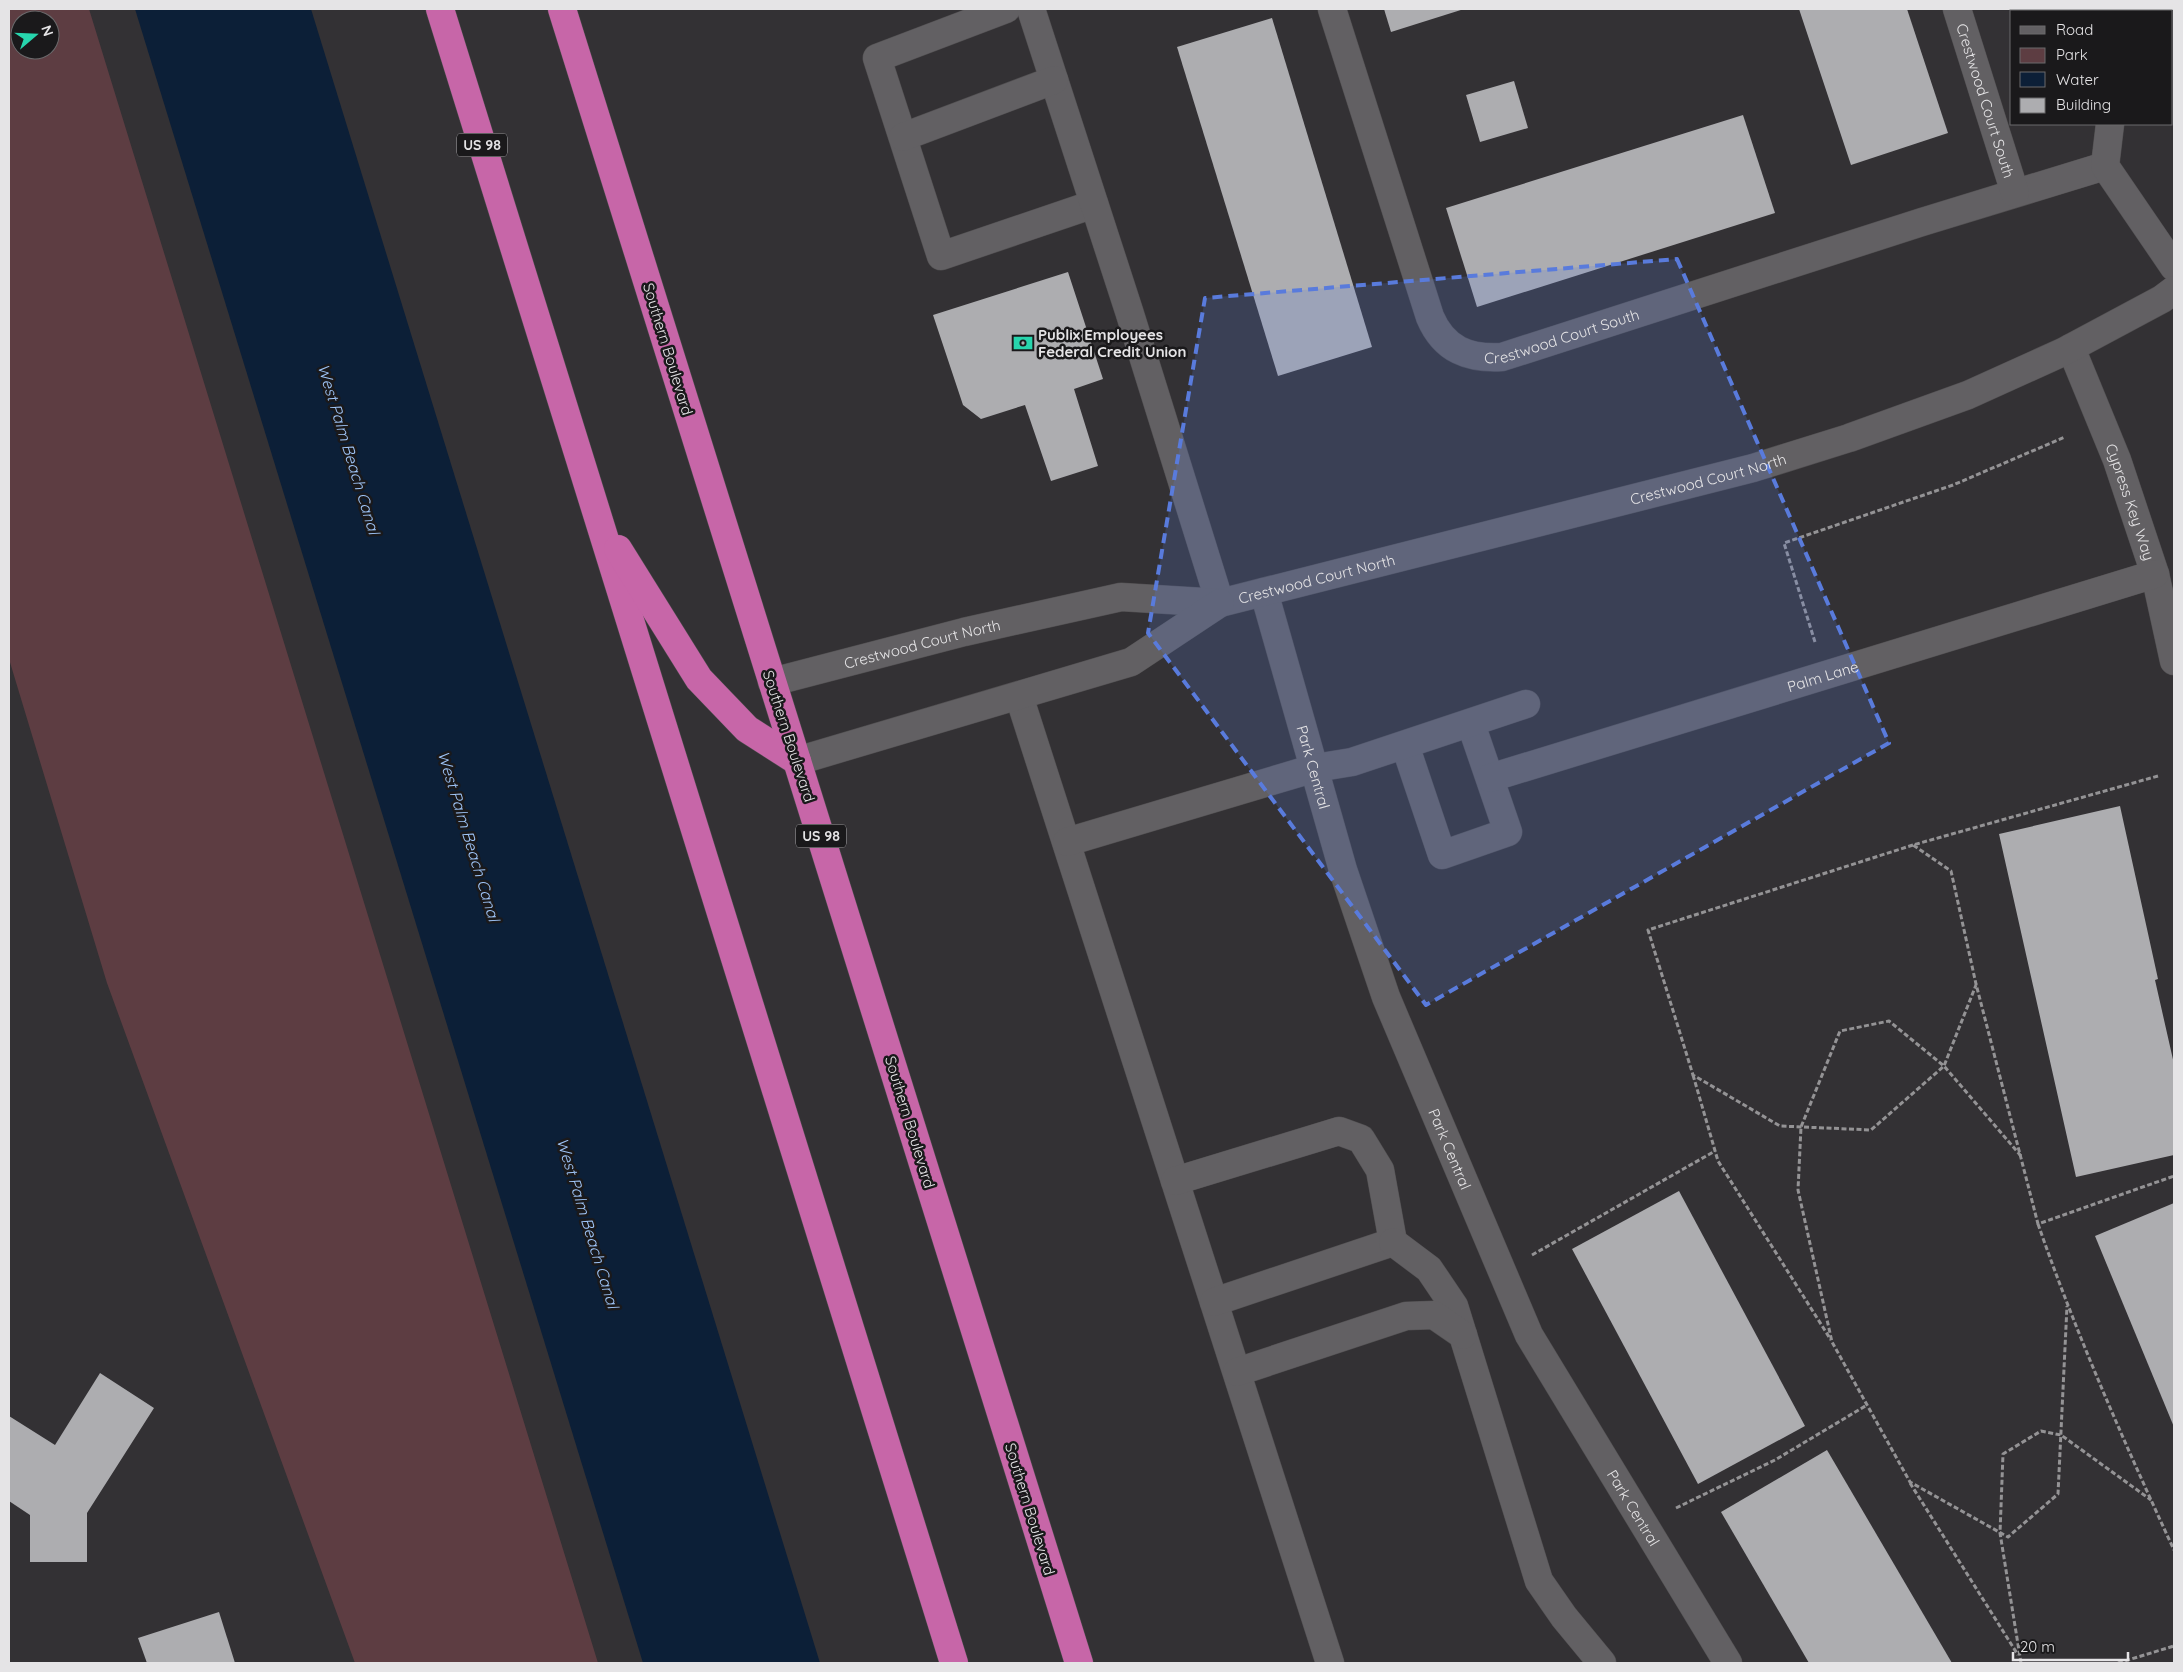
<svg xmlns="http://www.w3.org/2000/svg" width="2183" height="1672" font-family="Quicksand,sans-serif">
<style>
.green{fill:#5d3d42;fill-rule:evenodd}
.water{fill:#0c1f37}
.building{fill:#adadb0}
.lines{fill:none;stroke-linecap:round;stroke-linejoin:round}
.minor-casing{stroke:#504e50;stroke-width:29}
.highway-casing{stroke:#504e50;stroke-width:29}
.path{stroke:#949395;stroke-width:3;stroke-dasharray:5 2.5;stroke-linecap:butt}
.minor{stroke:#626063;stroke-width:28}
.highway{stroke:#c766a8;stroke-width:28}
.marked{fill:#597bdc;fill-opacity:0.2;stroke:#597bdc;stroke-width:4;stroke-dasharray:10 6;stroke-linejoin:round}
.labels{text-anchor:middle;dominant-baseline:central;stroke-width:5;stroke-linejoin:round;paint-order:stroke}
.shield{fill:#1a191b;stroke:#a8a7a9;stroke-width:1}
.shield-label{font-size:14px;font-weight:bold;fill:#e5e4e6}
.street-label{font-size:15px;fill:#e5e4e6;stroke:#1a191b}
.poi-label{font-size:15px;font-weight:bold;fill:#e5e4e6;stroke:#1a191b;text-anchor:start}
.water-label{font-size:16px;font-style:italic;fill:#9fc5f8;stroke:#1a191b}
</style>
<rect width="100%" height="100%" fill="#333134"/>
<path class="green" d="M9,9H89L598,1663H355L107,983L9,659ZM20,20H50V50H20Z"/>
<polygon class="water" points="135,9 311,9 820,1663 643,1663"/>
<g class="building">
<polygon points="1384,9 1464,9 1391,32"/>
<polygon points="1799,9 1907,9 1948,133 1851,165"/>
<polygon points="1272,18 1372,347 1278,376 1177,47"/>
<polygon points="1514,81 1528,128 1480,142 1466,95"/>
<polygon points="1743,115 1775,213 1477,307 1446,208"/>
<polygon points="1068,272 1103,379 1074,389 1098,466 1051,481 1025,405 981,419 963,405 933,315"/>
<polygon points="2120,806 2158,979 2155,980 2174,1064 2174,1155 2076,1177 1999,834"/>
<polygon points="1679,1191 1805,1426 1698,1484 1572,1249"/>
<polygon points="2174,1203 2174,1427 2095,1236"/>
<polygon points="100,1373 154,1408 87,1513 87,1562 30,1562 30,1515 9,1501 9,1416 55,1445"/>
<polygon points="1827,1450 1952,1663 1809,1663 1721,1512"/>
<polygon points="219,1612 235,1663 147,1663 138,1638"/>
</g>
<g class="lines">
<defs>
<g id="minor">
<polyline points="1006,9 877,58 941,256 1094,204"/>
<polyline points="1031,9 1129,311 1220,603"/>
<path id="s1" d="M1332,9L1430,317C1444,350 1469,359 1502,357L1922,222L2105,166"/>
<path id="s2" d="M1957,9L2015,193"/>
<polyline points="2091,9 2092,11"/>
<polyline points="2110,124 2105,166 2174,267"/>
<polyline points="903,137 1054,80"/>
<path id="s3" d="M2071,348L2117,460L2155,574L2174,661"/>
<path id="s4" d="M1264,592L1343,870L1386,997L1529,1335L1728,1663"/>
<path id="s5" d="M772,682L964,632L1121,597L1220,603L1753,468L1849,438L1968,395L2063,352L2162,299L2174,290"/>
<polyline points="1019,696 1330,1663"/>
<polyline points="1405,745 1442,855 1508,832 1471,724"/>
<polyline points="797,761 1131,662 1220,603"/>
<path id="s6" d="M1490,778L2155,574"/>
<polyline points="1067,842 1315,768 1352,762 1526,704"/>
<polyline points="1175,1181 1339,1131 1361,1139 1380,1170 1393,1242 1214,1302"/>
<polyline points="1393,1242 1429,1269 1454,1306 1539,1581 1564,1617 1602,1663"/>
<polyline points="1237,1372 1406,1316 1434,1315 1463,1335"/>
</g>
<g id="highway">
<polyline points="440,9 954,1663"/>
<polyline points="562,9 1079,1663"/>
<polyline points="618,549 699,679 747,729 797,761"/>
</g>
</defs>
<use href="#minor" class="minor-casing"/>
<use href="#highway" class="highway-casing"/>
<g class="path">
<polyline points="1815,642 1784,543 1953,485 2065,437"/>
<polyline points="2158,776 1913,845 1951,871 1976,984 2038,1224 2174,1176"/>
<polyline points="1913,845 1648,930 1693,1075 1780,1126 1871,1130 1944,1066 1976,985"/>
<polyline points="1693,1075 1718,1161 1831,1340"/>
<polyline points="2021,1156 1944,1066 1889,1021 1840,1031 1801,1127 1798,1190 1832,1342 1910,1482 2008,1537 2058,1494 2067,1306"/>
<path d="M2038,1224C2077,1336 2124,1442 2174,1550"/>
<polyline points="1532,1255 1715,1151"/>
<polyline points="1910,1483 2018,1655"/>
<polyline points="1676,1508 1775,1460 1867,1405"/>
<polyline points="2021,1663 2000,1533 2003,1454 2041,1431 2061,1435 2151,1500"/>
<polyline points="2118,1663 2174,1646"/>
</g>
<use href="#minor" class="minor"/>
<use href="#highway" class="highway"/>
</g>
<path class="marked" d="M1677,259L1889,743L1426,1005L1148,633L1205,298Z"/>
<defs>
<symbol id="bank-bare" viewBox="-9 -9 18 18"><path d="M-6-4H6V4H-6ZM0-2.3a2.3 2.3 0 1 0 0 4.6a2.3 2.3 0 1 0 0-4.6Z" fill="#27d5ad" stroke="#1a191b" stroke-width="2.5" paint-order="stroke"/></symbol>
</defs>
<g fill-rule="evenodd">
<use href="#bank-bare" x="1009" y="329" width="28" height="28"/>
</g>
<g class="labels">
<g class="shield">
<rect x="457" y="133.5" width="50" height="23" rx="4"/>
<rect x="796" y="824.5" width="50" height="23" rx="4"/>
</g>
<g class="shield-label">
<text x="482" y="145">US 98</text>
<text x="821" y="836">US 98</text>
</g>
<g class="street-label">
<text stroke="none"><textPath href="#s2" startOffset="96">Crestwood Court South</textPath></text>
<text stroke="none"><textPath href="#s1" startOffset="475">Crestwood Court South</textPath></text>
<text transform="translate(668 349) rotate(73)">Southern Boulevard</text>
<text stroke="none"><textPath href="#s5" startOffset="962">Crestwood Court North</textPath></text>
<text stroke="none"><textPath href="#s3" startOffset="165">Cypress Key Way</textPath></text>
<text stroke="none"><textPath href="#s5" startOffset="558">Crestwood Court North</textPath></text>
<text stroke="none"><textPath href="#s5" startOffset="155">Crestwood Court North</textPath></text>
<text stroke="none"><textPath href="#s6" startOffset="348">Palm Lane</textPath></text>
<text transform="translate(789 736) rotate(72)">Southern Boulevard</text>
<text stroke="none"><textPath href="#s4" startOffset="182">Park Central</textPath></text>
<text transform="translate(910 1122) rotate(73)">Southern Boulevard</text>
<text stroke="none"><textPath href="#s4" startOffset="588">Park Central</textPath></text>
<text stroke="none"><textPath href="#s4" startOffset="992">Park Central</textPath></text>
<text transform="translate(1030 1509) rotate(73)">Southern Boulevard</text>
</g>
<g class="poi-label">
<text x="1038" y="334">Publix Employees<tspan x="1038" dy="17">Federal Credit Union</tspan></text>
</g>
<g class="water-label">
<text transform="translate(349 449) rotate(73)">West Palm Beach Canal</text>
<text transform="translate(469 836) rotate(73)">West Palm Beach Canal</text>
<text transform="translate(588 1223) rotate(73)">West Palm Beach Canal</text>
</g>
</g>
<rect width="2183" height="1672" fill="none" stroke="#e5e4e6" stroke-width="20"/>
<rect x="2010" y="10" width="162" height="115" fill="#1a191b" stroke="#6b6a6c"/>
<rect x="2020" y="26" width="25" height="8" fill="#626063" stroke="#6b6a6c"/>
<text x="2056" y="35" font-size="15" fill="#e5e4e6">Road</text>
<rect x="2020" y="48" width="25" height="15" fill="#5d3d42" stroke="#6b6a6c"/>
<text x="2056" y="60" font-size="15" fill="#e5e4e6">Park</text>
<rect x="2020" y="72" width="25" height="15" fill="#0c1f37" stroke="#6b6a6c"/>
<text x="2056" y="85" font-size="15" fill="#e5e4e6">Water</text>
<rect x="2020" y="98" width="25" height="15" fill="#adadb0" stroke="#6b6a6c"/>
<text x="2056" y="110" font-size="15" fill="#e5e4e6">Building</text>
<g transform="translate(35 35) rotate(71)"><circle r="24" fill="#1a191b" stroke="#6b6a6c"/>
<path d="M0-4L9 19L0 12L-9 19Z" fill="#27d5ad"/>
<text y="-8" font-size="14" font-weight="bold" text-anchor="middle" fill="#e5e4e6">N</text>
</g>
<path d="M2013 1652v8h115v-8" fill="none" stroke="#e5e4e6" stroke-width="2.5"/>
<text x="2020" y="1652" font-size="15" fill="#e5e4e6" stroke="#1a191b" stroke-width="4" paint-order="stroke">20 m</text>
</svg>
